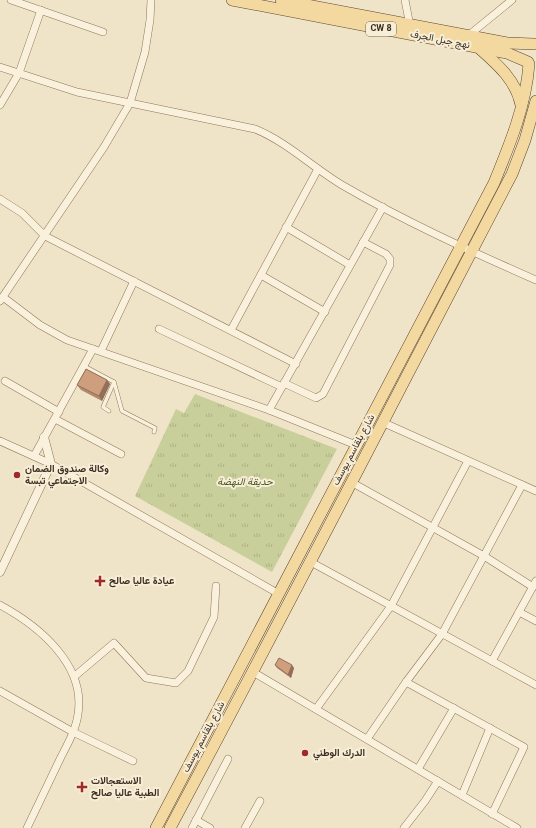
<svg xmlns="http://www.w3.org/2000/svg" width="536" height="828" font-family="Georgia,Vazirmatn,serif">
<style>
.park{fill:url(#park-tufts)}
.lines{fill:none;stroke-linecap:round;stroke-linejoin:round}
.service-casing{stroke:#8d765c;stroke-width:4.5}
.minor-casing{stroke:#8d765c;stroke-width:8}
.tertiary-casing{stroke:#8d765c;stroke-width:9}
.primary-casing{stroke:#5b4430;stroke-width:12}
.service{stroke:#faf1dc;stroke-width:3.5}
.minor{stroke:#faf1dc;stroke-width:7}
.tertiary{stroke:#faf1dc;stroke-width:8}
.primary{stroke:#f3d9a0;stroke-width:11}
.wall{fill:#b2896c}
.shaded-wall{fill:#916f58}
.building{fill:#cf9f7d;stroke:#916f58}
.poi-dot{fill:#9e2a2b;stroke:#f7eed8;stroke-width:1.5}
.labels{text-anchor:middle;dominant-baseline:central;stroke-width:4;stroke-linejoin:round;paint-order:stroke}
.shield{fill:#f7eed8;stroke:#756857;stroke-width:1}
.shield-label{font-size:9px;font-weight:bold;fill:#3d2e20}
.street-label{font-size:10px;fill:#3d2e20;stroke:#f7eed8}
.poi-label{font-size:10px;font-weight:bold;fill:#3d2e20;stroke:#f7eed8;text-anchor:start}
.park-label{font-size:10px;font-style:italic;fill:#4d5a26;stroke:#f7eed8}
</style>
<defs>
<pattern id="park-tufts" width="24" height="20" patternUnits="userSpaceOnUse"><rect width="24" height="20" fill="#c9cf9b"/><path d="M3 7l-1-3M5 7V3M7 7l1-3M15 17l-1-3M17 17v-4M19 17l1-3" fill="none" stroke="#aeb285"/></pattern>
</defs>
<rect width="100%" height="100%" fill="#f0e4c8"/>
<polygon class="park" points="195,394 337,449 272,572 135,496 176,409 184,413"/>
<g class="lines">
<defs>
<g id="service">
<polyline points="84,366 114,382 103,407 109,411"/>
<polyline points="114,382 122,411 155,428 154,432"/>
</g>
<g id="minor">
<polyline points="11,0 103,32"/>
<polyline points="405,0 410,26"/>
<polyline points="469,35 512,0"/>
<path d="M0,67L77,92L255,129C287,142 312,167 342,185C404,221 470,251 536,280"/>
<polyline points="0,105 19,73 41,10"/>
<polyline points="0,199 22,213 45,236 296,364"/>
<polyline points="286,227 350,265"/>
<polyline points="261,275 325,312"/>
<polyline points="3,297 40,325 67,340 269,410 356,445"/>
<polyline points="0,301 104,147 130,103 145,52 150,20 151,0"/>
<polyline points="159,329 282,387"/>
<polyline points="231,330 318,169"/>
<polyline points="101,351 134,281"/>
<polyline points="5,381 59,412"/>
<polyline points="284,383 316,398 323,394 390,265 390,259 386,254 363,242"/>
<polyline points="269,410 383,207"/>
<polyline points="55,419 121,454"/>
<polyline points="382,422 536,491"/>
<polyline points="0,441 51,464 279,594"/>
<polyline points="34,456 93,349"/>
<polyline points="351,482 484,556 533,587"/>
<polyline points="309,561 536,685"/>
<path d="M0,605C39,626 86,665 78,714C76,730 67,745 60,759C49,782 38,805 27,828"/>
<polyline points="519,612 536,621"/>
<polyline points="492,661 536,581"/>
<polyline points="253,672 517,828"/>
<polyline points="75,676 114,643 146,678 176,683 188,671 214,617 216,586"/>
<polyline points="406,682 524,747 492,814"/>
<polyline points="0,691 73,732 133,761"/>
<polyline points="316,709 391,606 468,461"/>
<polyline points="367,739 406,682 442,634 522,485"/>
<polyline points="418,769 454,708"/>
<polyline points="462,795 490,728"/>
<polyline points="196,820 210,828"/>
<polyline points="192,828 228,759"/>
<polyline points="245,828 260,801"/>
<polyline points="404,828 425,801 438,781"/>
</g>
<polyline id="tertiary" points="0,572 51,464 44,437"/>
<g id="primary">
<polyline points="232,0 507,53 528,62"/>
<polyline points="281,0 507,43 534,44"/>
<path d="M479,48C497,64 516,80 521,105"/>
<path d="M156,828L494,183C510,144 526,105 529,64"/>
<path d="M170,828C286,611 398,392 512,174L525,140L536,101"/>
</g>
</defs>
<use href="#service" class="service-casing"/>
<use href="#minor" class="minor-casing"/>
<use href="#tertiary" class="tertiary-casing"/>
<use href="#primary" class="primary-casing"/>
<use href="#service" class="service"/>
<use href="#minor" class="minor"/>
<use href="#tertiary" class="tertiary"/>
<use href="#primary" class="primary"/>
</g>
<g class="wall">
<polygon points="107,380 110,384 102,401 81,390 77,385"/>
<polygon points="275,665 294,668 291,678 277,668"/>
</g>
<g class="shaded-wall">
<polygon points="107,380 110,384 102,401 99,396"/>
<polygon points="292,665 294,668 291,678 288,675"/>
</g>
<g class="building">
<polygon points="86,369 107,380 99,396 77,385"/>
<polygon points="279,658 292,665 288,675 275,665"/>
</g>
<g class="poi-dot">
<circle cx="17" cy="475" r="4"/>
<path d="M98 575h4v4h4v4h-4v4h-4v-4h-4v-4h4z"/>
<circle cx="305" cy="753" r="4"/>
<path d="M80 781h4v4h4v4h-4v4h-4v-4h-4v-4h4z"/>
</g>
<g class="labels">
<rect class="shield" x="366" y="22" width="30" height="14" rx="3"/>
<g class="shield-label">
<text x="381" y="29">CW 8</text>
</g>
<g class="street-label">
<text transform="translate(440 40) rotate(11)">نهج جبل الجرف</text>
<text transform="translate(354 450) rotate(-62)">شارع بلقاسم يوسف</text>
<text transform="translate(204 737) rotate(-62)">شارع بلقاسم يوسف</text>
</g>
<g class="poi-label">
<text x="25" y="469">وكالة صندوق الضمان<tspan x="25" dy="12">الاجتماعي تبسة</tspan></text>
<text x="109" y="581">عيادة عاليا صالح</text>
<text x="313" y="753">الدرك الوطني</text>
<text x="91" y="781">الاستعجالات<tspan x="91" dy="12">الطبية عاليا صالح</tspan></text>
</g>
<g class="park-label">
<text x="245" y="482">حديقة النهضة</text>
</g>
</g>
</svg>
